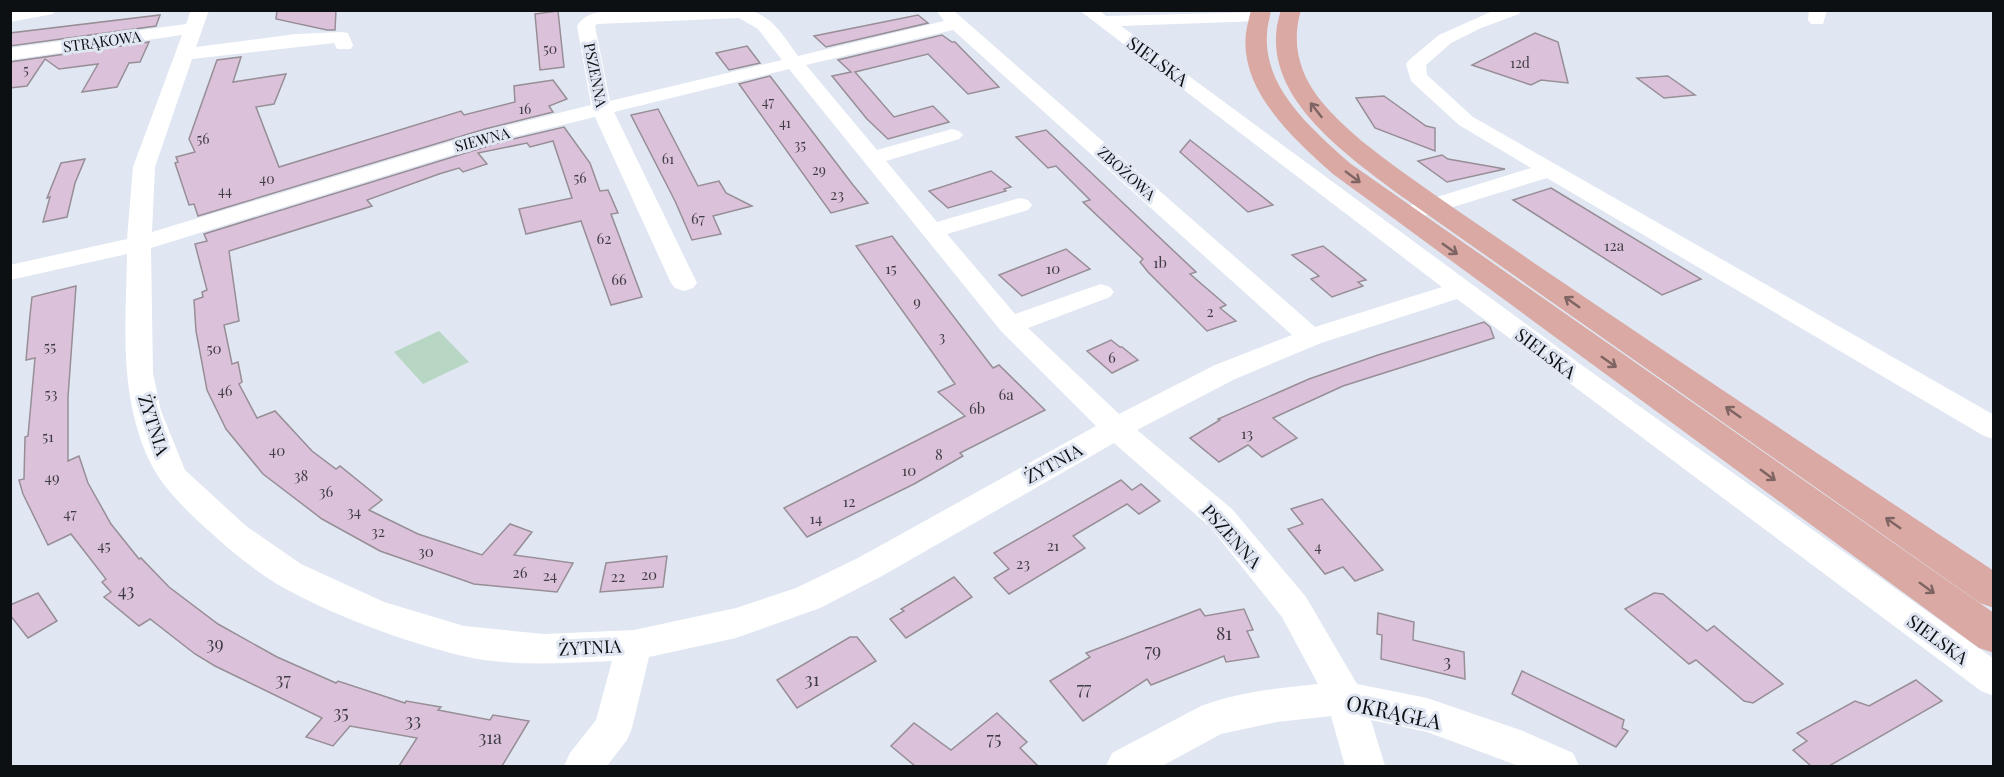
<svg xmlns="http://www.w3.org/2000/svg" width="2004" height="777" font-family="'Playfair Display',serif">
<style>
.green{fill:#b8d6c4}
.building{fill:#dbc2da;stroke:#978e96;stroke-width:1.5}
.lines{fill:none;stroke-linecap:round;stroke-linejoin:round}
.minor{fill:#fff;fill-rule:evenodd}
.major{fill:#daa9a3;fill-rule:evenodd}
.oneway{stroke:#7e6462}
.labels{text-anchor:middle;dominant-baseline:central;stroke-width:6;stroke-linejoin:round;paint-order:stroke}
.far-number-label{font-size:14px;fill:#403c45}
.far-street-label{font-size:15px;fill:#0d1013;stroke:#e0e7f2}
.number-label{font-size:15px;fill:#403c45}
.street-label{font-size:18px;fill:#0d1013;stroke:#e0e7f2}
.near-number-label{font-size:18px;fill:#403c45}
.near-street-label{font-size:21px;fill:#0d1013;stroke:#e0e7f2}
</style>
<rect width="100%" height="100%" fill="#e0e7f2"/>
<polygon class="green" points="439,331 469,362 423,384 394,352"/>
<g class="building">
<polygon points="277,10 336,10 335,30 327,30 276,19"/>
<polygon points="558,11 564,67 540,70 535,14"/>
<polygon points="160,15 156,26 10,46 10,33"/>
<polygon points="918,15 928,23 826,47 814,36"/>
<polygon points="1535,33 1558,42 1568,83 1541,80 1531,85 1472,65"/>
<polygon points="942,35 952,42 955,42 999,87 968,94 928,54 855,72 894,117 933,106 949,122 888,139 867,119 832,76 851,72 838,60"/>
<polygon points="149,42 140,62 129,63 117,87 82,92 98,64 59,69 45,59 27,86 10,88 10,62"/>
<polygon points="747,46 760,63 729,70 716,53"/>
<polygon points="241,57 233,82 286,74 274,104 256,107 279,167 461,111 464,115 515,102 514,86 553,80 567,99 549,106 553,112 485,129 198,216 194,204 189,205 175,163 178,162 176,157 195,152 189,139 217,60"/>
<polygon points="770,76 853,185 868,203 831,213 739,84"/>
<polygon points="1668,76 1695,95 1664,98 1637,78"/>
<polygon points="1384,96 1426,126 1435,128 1435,151 1375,128 1356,98"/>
<polygon points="658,109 698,186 719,181 726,193 752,206 713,216 721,234 692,240 675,201 631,115"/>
<polygon points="564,127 590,163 600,191 608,190 618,213 611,214 642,297 611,305 581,221 526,234 519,209 572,198 553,141 530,147 527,143 478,153 487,164 463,172 459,168 439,174 367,200 372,206 229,251 239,321 224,325 232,364 238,362 242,382 239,384 257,418 275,411 312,451 336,469 340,466 382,500 369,510 418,534 482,555 510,524 532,532 514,555 573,563 557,592 474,584 380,551 322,519 263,474 226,429 207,390 196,331 194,300 203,297 202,292 207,290 195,244 207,241 204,234 501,142"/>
<polygon points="1046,130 1196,272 1190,274 1226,305 1220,308 1236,321 1207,331 1148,272 1140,262 1143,259 1083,202 1090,200 1056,166 1048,168 1016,137"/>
<polygon points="1190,140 1240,179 1273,205 1248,212 1180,152"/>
<polygon points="1442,155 1448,159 1505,169 1447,182 1418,161"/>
<polygon points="85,159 75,183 67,217 43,222 50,197 47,198 61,163"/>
<polygon points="991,171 1011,187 1004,189 1006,191 948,208 929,191"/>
<polygon points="1551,188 1701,279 1662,295 1513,200"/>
<polygon points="892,236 993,368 999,365 1045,410 960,453 963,456 914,484 807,537 784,508 965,416 938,392 955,384 856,246"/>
<polygon points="1323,246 1366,280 1358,282 1363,286 1332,297 1311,279 1319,276 1292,255"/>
<polygon points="1066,249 1090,269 1022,296 999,275"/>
<polygon points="76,286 68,397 68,461 79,456 88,483 111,524 139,559 141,558 169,587 218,624 277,657 336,683 338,681 405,703 406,701 441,707 438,710 490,720 493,715 529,721 502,766 399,766 417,738 350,726 333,746 306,737 322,718 215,666 195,654 150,619 139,626 104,597 111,592 102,582 106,579 71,534 48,545 23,494 19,480 24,479 25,437 28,436 35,358 26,360 30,315 32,297"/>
<polygon points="1484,322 1490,327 1494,338 1343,386 1273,418 1297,438 1262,457 1248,445 1219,462 1190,438 1220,420 1218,419 1309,379 1378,355"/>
<polygon points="1111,340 1120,347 1122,347 1138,360 1112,373 1087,351"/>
<polygon points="1121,480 1132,490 1141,484 1160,501 1139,514 1127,504 1073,536 1085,548 1009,594 994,578 1009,569 994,553"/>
<polygon points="1322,499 1352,534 1383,570 1355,581 1343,567 1325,574 1288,529 1303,524 1291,509"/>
<polygon points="667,556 663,587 600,592 606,563"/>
<polygon points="954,577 972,597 906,638 890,619 904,611 901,609"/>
<polygon points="38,593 57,621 28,638 10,615 10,605"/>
<polygon points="1654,593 1663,594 1707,631 1714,626 1783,684 1753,703 1744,701 1696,660 1689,664 1625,609"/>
<polygon points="1200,609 1205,616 1244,609 1253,630 1247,631 1259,657 1226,662 1224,656 1151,685 1147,679 1083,721 1050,681 1090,657 1086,653"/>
<polygon points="1378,613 1414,622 1413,640 1464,652 1465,679 1381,659 1382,635 1377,634"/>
<polygon points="850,637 857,637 876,661 797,708 777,680"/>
<polygon points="1522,671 1624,720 1622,728 1628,731 1616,747 1512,694"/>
<polygon points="1916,680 1942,701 1829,766 1811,766 1793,750 1807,741 1797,733 1855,701 1869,706"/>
<polygon points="997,713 1027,742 1020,748 1038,766 915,766 891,746 914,723 951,750"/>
</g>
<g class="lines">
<g class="minor">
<polygon points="16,10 55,10 53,14 10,22 10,12"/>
<path d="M191,10H209L196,47L296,34L342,32L348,33L353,45L351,49H337L334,43L192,59L155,167L152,232L486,131L591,105L577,26C583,17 589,14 600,12C619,9 743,7 757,13C776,21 786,40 798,56L944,21L936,10H953L1315,327L1442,287L1079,10H1099L1106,16L1265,12L1268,16L1265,20L1259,21L1121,26L1583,366L1994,659V696L1981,691L1457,299L1321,343L1235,379L1137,430L1232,509L1306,597L1357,684L1427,698L1523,731L1573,753L1579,766H1519L1427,732L1371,720L1385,766H1345L1331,716L1277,722L1221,734L1162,766H1106L1112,753L1201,706C1238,692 1279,688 1318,684L1282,617L1210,527L1114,443L882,576L820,608L736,638L649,657L632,728L627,740L607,766H564L570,753L596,720L612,661C565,663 508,667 463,656C404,642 329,614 277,584C249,567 223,544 199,522C176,500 157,481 145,451C119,386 126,322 127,254L10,280V265L127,239L133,167L182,35L10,60V48L186,24ZM739,18L758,29L782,60L610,101L595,26L597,24ZM953,30L1292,335L1215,365L1119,414L1028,328L1110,297L1114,292L1110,287L1101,284L1092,287L1015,314L947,234L1028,210L1032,205L1028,200L1020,198L937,222L886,161L959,139L963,135L959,131L952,129L877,150L806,65ZM789,69L1001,331L1096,426L858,558L796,588L736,608L634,630L544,634L464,626L384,602L301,564L246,526L185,470L161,411L153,373L151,248L500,140L595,117L671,283L675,288L684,291L693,288L697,283L614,112Z"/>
<polygon points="1495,10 1521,10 1519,14 1481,28 1451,43 1426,65 1427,75 1473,117 1994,415 1994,439 1984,436 1547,178 1411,220 1403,222 1395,220 1391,215 1395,210 1531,168 1459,125 1411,81 1406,64 1409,60 1439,35"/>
<polygon points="1809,10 1827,10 1823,24 1811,24 1808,20"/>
</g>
<g class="major">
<path d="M1251,10H1271C1270,18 1267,26 1267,34C1263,89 1314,131 1351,164L1994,613V653L1979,648L1333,174C1295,140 1239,91 1246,33C1247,26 1249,18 1251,10Z"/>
<path d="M1281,10H1301C1291,43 1299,74 1321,101C1344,129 1375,152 1404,173C1448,205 1493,234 1537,265C1689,368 1841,469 1994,571V608L1980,603L1404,198C1347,155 1253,93 1281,10Z"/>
</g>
</g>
<defs><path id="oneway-shaft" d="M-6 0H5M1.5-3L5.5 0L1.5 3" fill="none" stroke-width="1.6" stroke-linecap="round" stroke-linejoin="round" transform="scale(1.5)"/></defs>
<g class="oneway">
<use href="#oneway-shaft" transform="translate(1316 110) rotate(-128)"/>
<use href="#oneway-shaft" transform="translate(1353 177) rotate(37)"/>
<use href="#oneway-shaft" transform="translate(1450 249) rotate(35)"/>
<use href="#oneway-shaft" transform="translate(1572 302) rotate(-145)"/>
<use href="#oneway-shaft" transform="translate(1609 362) rotate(35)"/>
<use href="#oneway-shaft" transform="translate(1733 412) rotate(-145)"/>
<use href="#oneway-shaft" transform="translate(1768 475) rotate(36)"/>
<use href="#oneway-shaft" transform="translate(1893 523) rotate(-145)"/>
<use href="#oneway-shaft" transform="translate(1927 588) rotate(36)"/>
</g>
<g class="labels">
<g class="far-number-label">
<text x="550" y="48">50</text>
<text x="1520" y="62">12d</text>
<text x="26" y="69">5</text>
<text x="768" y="101">47</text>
<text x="525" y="108">16</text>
<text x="785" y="122">41</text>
<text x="203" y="138">56</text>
<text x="800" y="144">35</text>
<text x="668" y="158">61</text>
<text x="819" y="169">29</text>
<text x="580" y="177">56</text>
<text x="267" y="178">40</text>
<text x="225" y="190">44</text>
</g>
<g class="far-street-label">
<text transform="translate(102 41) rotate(-8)">STRĄKOWA</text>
<text transform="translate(596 75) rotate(79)">PSZENNA</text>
<text transform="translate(482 139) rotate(-15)">SIEWNA</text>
<text transform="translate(1127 173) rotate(42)">ZBOŻOWA</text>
</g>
<g class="number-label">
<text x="837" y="194">23</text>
<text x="698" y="218">67</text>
<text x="604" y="238">62</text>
<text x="1614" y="245">12a</text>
<text x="1160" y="262">1b</text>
<text x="891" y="268">15</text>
<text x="1053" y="268">10</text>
<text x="619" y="279">66</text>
<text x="917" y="301">9</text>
<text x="1210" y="311">2</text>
<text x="942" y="336">3</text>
<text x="50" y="346">55</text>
<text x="214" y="348">50</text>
<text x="1112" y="357">6</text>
<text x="225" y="390">46</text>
<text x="51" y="393">53</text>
<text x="1006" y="394">6a</text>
<text x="977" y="408">6b</text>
<text x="1247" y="433">13</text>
<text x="48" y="436">51</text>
<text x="277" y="450">40</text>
<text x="939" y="454">8</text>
<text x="909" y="470">10</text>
<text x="301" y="475">38</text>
<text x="52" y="477">49</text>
<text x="326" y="491">36</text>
<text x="849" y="501">12</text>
<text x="354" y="511">34</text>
<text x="70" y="513">47</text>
<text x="816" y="518">14</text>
<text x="378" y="531">32</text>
<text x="104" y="545">45</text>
<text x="1053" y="545">21</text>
<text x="1318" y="546">4</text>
<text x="426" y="551">30</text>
<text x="1023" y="563">23</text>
<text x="520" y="572">26</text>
<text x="649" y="574">20</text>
<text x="550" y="575">24</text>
<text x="618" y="576">22</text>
</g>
<g class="street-label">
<text transform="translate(1158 61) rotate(36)">SIELSKA</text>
<text transform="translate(1546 353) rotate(37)">SIELSKA</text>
<text transform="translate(154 425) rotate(72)">ŻYTNIA</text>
<text transform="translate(1053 463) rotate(-29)">ŻYTNIA</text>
<text transform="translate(1232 536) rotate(48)">PSZENNA</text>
<text transform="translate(1938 639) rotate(36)">SIELSKA</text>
<text transform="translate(590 647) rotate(-3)">ŻYTNIA</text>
</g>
<g class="near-number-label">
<text x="126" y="590">43</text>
<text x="1224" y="633">81</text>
<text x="215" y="643">39</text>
<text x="1153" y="650">79</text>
<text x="1447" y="661">3</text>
<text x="283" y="679">37</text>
<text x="812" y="679">31</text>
<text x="1084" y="688">77</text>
<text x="341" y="712">35</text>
<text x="413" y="720">33</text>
<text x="490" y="737">31a</text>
<text x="994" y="738">75</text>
</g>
<g class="near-street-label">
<text transform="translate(1394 711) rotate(12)">OKRĄGŁA</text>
</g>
</g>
<rect width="2004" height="777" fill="none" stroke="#0d1013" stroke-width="24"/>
</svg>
